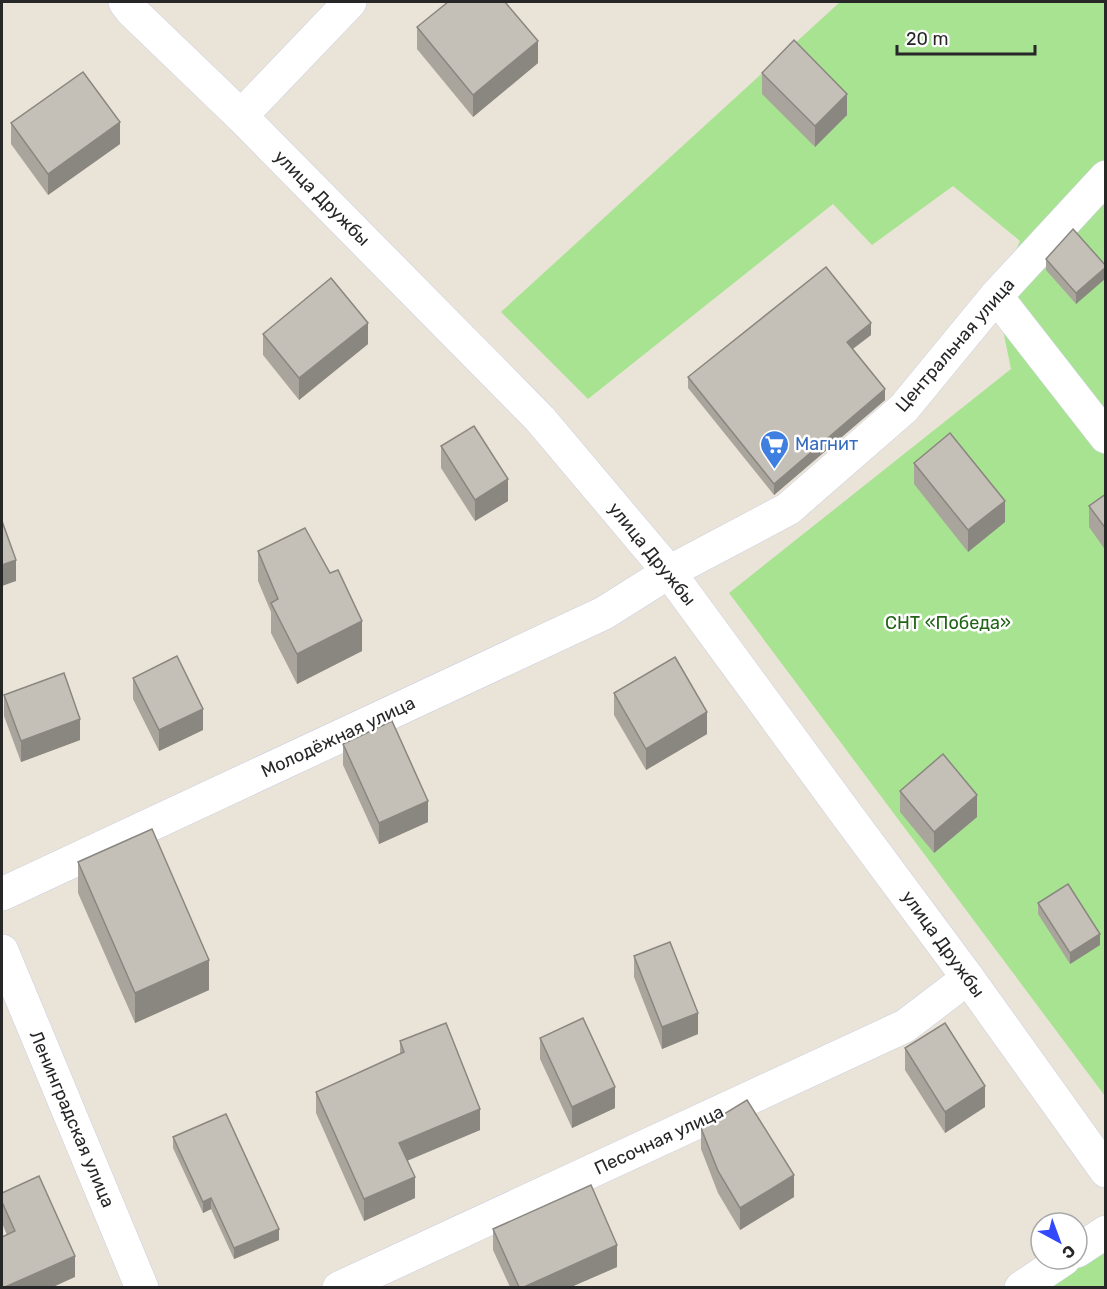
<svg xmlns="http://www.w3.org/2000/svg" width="1107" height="1289" font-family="Rubik,sans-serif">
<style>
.green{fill:#a7e391}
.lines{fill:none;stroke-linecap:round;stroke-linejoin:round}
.street-casing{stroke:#cccfe1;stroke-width:34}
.secondary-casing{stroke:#cccfe1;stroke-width:34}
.street{stroke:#fff;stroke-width:33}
.secondary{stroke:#fff;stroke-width:33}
.wall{fill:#a9a59d}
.shaded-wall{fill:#8a8680}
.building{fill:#c5c0b7;stroke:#8a8680;stroke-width:1.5}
.labels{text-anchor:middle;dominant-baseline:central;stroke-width:5;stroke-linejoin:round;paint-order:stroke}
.street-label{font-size:18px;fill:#272727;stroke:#fff}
.shop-label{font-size:18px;fill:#366cbe;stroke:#fff;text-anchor:start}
.park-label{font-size:18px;fill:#216317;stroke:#fff}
</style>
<rect width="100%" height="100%" fill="#eae3d7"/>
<g class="green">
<polygon points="840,2 1105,2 1105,1096 729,593 1011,369 996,296 1020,241 953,186 872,245 833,204 588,399 501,312"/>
<polygon points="1105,1232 1105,1287 1021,1288"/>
</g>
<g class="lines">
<defs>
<g id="street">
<polyline points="241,116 350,2"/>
<polyline points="996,296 1106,437"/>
<polyline points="2,894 604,613 669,572 788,509 904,408 996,296 1106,177"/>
<polyline points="2,951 142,1288"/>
<polyline points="1077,1251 1106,1232"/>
<polyline points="339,1288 905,1026 968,978"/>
<polyline points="1021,1288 1064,1259"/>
</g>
<polyline id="secondary" points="125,2 132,11 241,116 540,419 669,572 847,815 968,978 1106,1171"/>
</defs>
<use href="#street" class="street-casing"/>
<use href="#secondary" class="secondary-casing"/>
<use href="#street" class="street"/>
<use href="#secondary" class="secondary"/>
</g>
<g class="wall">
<polygon points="417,27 538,63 473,117 417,49"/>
<polygon points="762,73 847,115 815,147 762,94"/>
<polygon points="11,123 120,144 48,195 11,144"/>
<polygon points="1046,259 1106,266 1106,278 1076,304 1046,270"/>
<polygon points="263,334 368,344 299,400 263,355"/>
<polygon points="871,335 853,349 885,400 774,495 688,388 688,377"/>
<polygon points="441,446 508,501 475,521 441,468"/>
<polygon points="914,463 1005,522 968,552 914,484"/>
<polygon points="1106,494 1106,551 1089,527 1089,506"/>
<polygon points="258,551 362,651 297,684 271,633 271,612 258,581"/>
<polygon points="133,678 203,730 159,751 133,699"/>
<polygon points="614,693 707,734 646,770 614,715"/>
<polygon points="4,695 80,740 21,762 4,716"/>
<polygon points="343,744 428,822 379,844 343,765"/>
<polygon points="900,791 977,817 934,853 900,812"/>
<polygon points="78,862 209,990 135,1023 78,893"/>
<polygon points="1038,903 1100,945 1070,964 1038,914"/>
<polygon points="634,956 698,1034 662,1049 634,977"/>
<polygon points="540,1038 615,1108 572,1128 540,1059"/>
<polygon points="400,1041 480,1130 407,1161 415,1198 364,1221 316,1113 316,1092 400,1054"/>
<polygon points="905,1048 985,1107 945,1133 905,1070"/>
<polygon points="701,1128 794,1197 740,1230 718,1193 701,1149"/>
<polygon points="173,1137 279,1240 234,1259 211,1209 203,1213 173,1148"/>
<polygon points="2,1193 75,1277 7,1235 2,1223"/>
<polygon points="493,1229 617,1267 571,1287 510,1287 493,1250"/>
</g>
<g class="shaded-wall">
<polygon points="538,41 538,63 473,117 473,95"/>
<polygon points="847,94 847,115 815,147 815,126"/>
<polygon points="120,122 120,144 48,195 48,174"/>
<polygon points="1106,267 1106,278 1076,304 1076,293"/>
<polygon points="368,323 368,344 299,400 299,378"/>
<polygon points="871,323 871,335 847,353 847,342"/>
<polygon points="885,389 885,400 774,495 774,484"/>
<polygon points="508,479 508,501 475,521 475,500"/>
<polygon points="1005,501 1005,522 968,552 968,530"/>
<polygon points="16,560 16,581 2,586 2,565"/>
<polygon points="362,621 362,651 297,684 297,654"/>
<polygon points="203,709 203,730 159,751 159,730"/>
<polygon points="707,712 707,734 646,770 646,749"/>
<polygon points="80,719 80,740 21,762 21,741"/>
<polygon points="977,795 977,817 934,853 934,832"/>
<polygon points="428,801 428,822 379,844 379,823"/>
<polygon points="1100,934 1100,945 1070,964 1070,953"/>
<polygon points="209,960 209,990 135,1023 135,993"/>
<polygon points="698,1013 698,1034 662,1049 662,1027"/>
<polygon points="985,1086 985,1107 945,1133 945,1112"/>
<polygon points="615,1087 615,1108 572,1128 572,1107"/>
<polygon points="480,1109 480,1130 399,1164 399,1143"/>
<polygon points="794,1175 794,1197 740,1230 740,1208"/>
<polygon points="415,1177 415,1198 364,1221 364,1199"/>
<polygon points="211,1198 211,1209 203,1213 203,1202"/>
<polygon points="279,1229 279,1240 234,1259 234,1248"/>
<polygon points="617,1245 617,1267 571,1287 524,1287"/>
<polygon points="75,1256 75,1277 53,1287 5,1287"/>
</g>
<g class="building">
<polygon points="448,2 505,2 538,41 473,95 417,27"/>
<polygon points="794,40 847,94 815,126 762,73"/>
<polygon points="83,72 120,122 48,174 11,123"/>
<polygon points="1073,229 1106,266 1106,267 1076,293 1046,259"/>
<polygon points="826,267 871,323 847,342 885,389 774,484 688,377"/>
<polygon points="331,278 368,323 299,378 263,334"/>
<polygon points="474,426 508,479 475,500 441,446"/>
<polygon points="950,433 1005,501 968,530 914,463"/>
<polygon points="1106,494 1106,529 1089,506"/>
<polygon points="2,521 16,560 2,565"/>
<polygon points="305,528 330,573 338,570 362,621 297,654 271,603 278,599 258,551"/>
<polygon points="177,656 203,709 159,730 133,678"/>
<polygon points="675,657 707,712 646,749 614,693"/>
<polygon points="64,673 80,719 21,741 4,695"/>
<polygon points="392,721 428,801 379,823 343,744"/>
<polygon points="943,754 977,795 934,832 900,791"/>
<polygon points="152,829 209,960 135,993 78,862"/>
<polygon points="1068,884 1100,934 1070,953 1038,903"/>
<polygon points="670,942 698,1013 662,1027 634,956"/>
<polygon points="583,1018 615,1087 572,1107 540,1038"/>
<polygon points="446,1023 480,1109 399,1143 415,1177 364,1199 316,1092 404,1052 400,1041"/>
<polygon points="945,1023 985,1086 945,1112 905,1048"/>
<polygon points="747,1100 794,1175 740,1208 718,1171 701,1128"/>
<polygon points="226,1114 279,1229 234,1248 211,1198 203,1202 173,1137"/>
<polygon points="39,1176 75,1256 5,1287 2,1287 2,1237 15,1231 2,1202 2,1193"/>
<polygon points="591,1185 617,1245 524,1287 519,1287 493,1229"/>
</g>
<defs>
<symbol id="supermarket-pin" viewBox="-11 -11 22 30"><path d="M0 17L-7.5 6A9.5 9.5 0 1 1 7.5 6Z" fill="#3f7fe0" stroke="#fff"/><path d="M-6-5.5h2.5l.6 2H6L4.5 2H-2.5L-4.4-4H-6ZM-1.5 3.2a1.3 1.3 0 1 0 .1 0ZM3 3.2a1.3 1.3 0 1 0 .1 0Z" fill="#fff"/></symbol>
</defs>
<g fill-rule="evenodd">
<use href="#supermarket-pin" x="758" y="428" width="33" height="45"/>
</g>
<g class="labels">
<g class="street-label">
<text transform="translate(322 198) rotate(45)">улица Дружбы</text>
<text transform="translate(955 345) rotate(-49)">Центральная улица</text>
<text transform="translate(652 554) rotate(51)">улица Дружбы</text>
<text transform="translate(338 737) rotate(-25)">Молодёжная улица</text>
<text transform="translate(943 944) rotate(54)">улица Дружбы</text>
<text transform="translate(72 1119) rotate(67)">Ленинградская улица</text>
<text transform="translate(659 1140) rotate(-25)">Песочная улица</text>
</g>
<g class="shop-label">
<text x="795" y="444">Магнит</text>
</g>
<g class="park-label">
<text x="948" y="623">СНТ «Победа»</text>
</g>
</g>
<rect width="1107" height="1289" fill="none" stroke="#272727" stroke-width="6"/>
<g transform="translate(1059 1241) rotate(139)"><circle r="28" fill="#ffffff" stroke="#a9a9a9" stroke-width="1.5"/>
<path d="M0-4.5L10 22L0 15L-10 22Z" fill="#3148fd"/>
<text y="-9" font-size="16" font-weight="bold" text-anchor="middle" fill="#272727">С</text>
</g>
<path d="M897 45v9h138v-9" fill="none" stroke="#272727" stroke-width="3"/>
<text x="906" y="45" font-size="18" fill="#272727" stroke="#ffffff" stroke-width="4.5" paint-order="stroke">20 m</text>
</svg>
